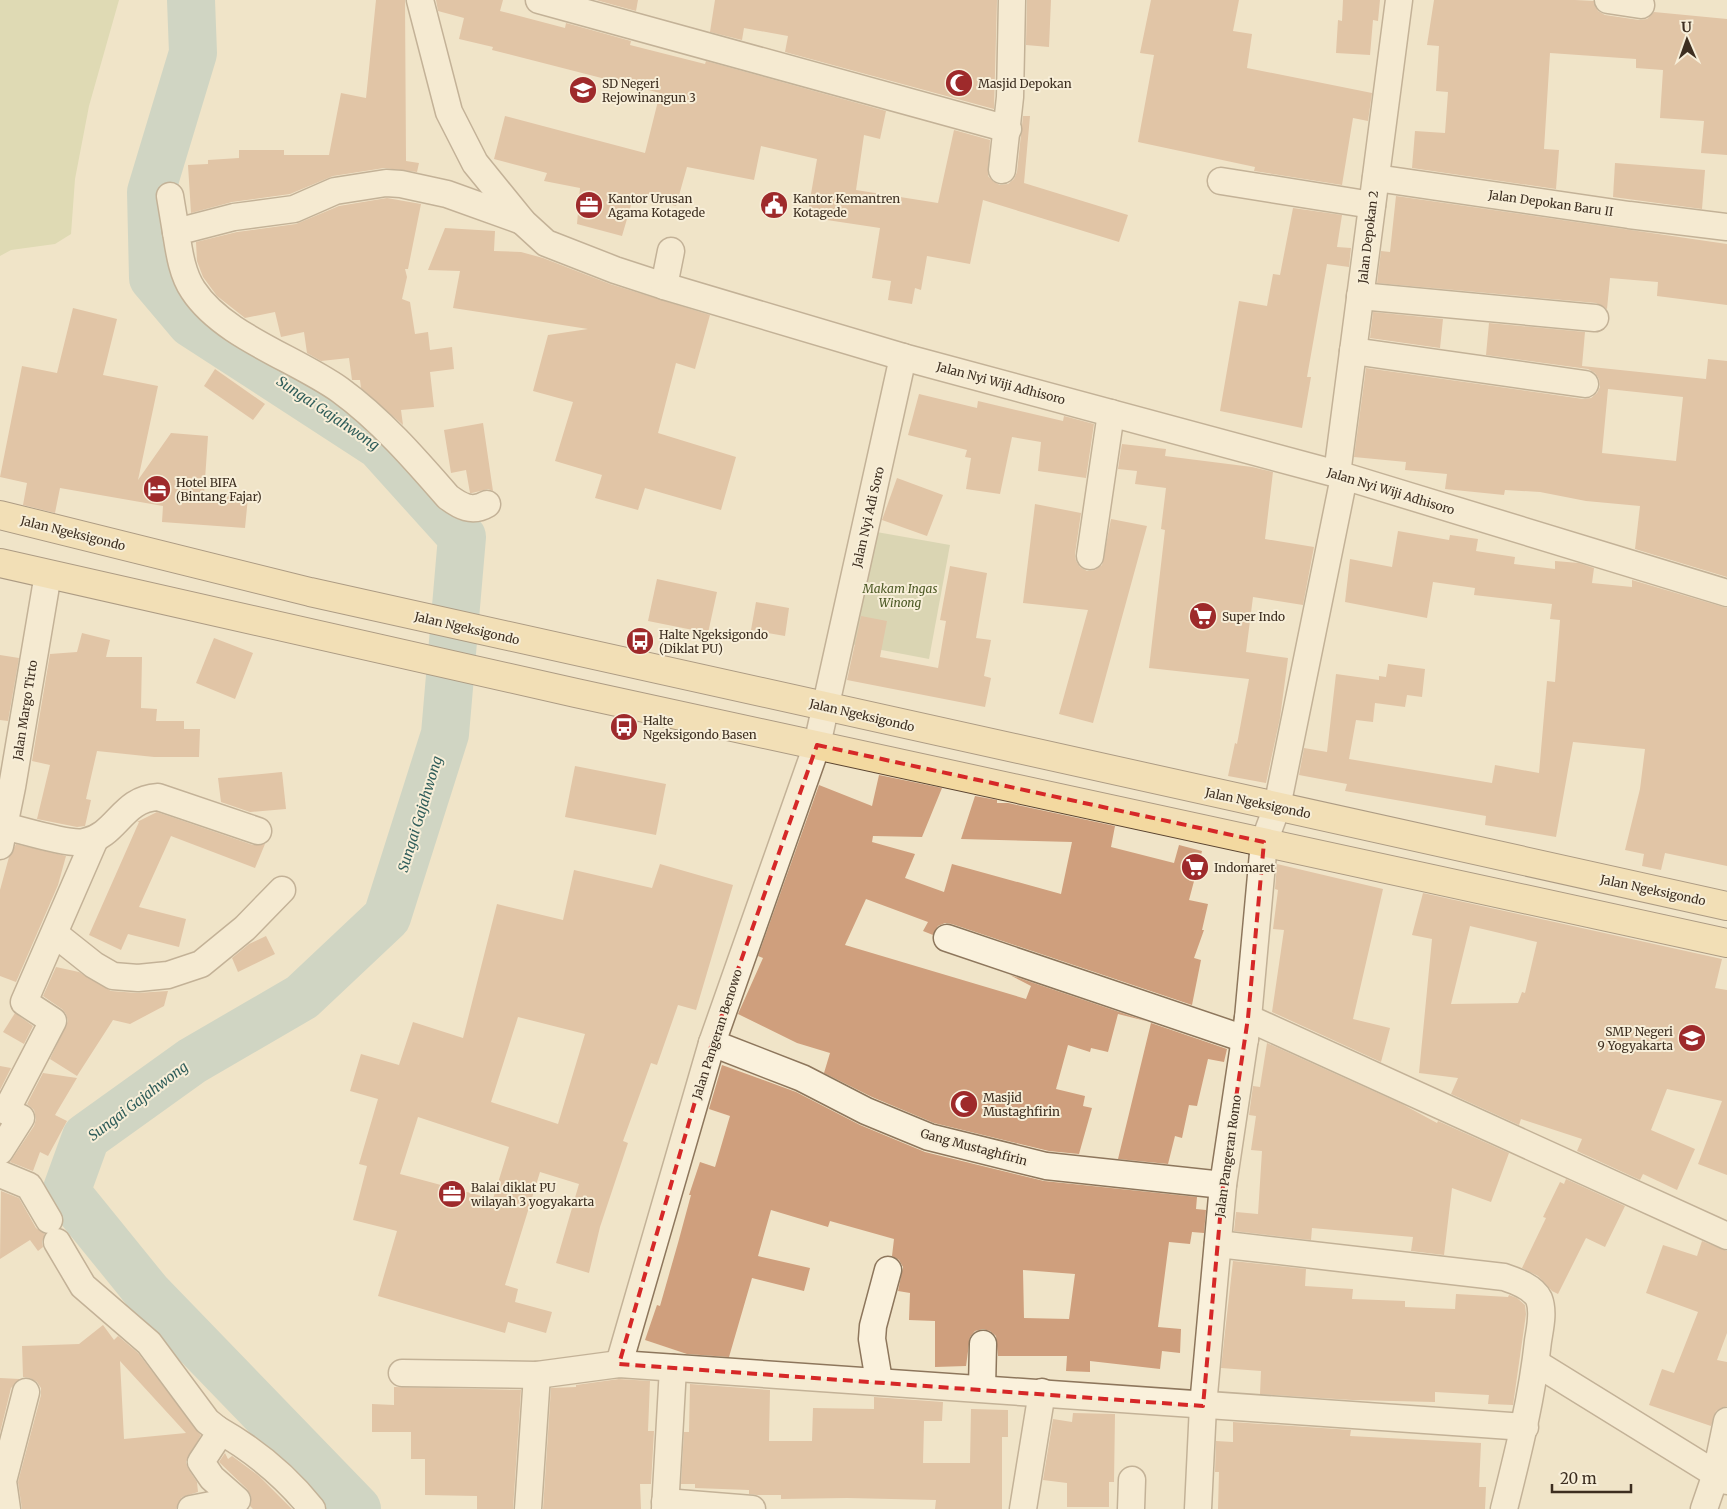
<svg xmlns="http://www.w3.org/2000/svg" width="1727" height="1509" font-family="Merriweather,serif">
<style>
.green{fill:#c9cf9b}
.cemetery{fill:#bfc49a}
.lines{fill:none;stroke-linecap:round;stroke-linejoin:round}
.river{stroke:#a9c4bc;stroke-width:48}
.building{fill:#cf9f7d;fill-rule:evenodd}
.street-casing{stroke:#8d765c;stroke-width:29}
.primary-casing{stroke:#5b4430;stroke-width:30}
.street{stroke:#faf1dc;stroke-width:26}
.primary{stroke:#f3d9a0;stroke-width:28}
.marked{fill:none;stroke:#d62828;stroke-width:4;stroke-dasharray:10 6;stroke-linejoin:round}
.labels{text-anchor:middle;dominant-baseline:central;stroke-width:4;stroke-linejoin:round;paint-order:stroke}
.poi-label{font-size:12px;fill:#3d2e20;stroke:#f7eed8;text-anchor:start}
.street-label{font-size:12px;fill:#3d2e20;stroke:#f7eed8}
.park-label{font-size:12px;font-style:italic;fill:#4d5a26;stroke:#f7eed8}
.water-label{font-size:14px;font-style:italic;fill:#2f5d5a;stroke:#f7eed8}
</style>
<rect width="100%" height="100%" fill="#f0e4c8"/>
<polygon class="green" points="0,0 119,0 89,106 75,179 71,234 55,244 11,250 0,256"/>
<polygon class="cemetery" points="871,531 950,545 929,659 850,644"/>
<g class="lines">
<polyline class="river" points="191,0 193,53 151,192 153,278 191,323 379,445 462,537 445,734 387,917 302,997 192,1061 86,1137 66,1192 148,1293 357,1509"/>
</g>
<g class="building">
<polygon points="376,0 405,0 406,161 419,163 417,172 384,168 333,176 290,194 232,202 191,213 188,165 208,164 208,160 239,158 239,150 284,150 284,155 329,155 341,93 366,98"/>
<polygon points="436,0 503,0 500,11 565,28 566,23 631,41 630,45 705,64 706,61 886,111 880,139 864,135 856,190 938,203 954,130 990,140 988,176 994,182 1000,185 1008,184 1014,179 1017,172 1023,116 1030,116 1024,183 1128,215 1119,242 983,200 970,264 927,256 921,290 915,288 912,304 888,300 891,281 872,278 880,228 807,217 817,159 761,146 754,180 687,167 676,206 634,195 622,236 577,224 580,188 544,181 547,173 494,159 505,116 645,153 660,93 492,50 493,47 459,39 464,18 438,11"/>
<polygon points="596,0 638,0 636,11"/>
<polygon points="715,0 997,0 994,109 785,52 788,36 744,28 742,40 710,32"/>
<polygon points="1027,0 1051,0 1049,47 1026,45"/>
<polygon points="1151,0 1239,0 1233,31 1252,34 1247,68 1372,93 1368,121 1353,118 1342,185 1254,171 1255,167 1138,142 1154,55 1140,53"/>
<polygon points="1343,0 1380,0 1378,21 1373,20 1370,55 1336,53 1338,20 1342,21"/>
<polygon points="1434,0 1575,0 1594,1 1598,11 1605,15 1639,20 1647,19 1654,12 1727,19 1727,155 1701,153 1704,121 1660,118 1663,70 1636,68 1636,59 1550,53 1544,149 1559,150 1556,189 1412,168 1415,131 1445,133 1448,92 1436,91 1439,46 1427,45"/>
<polygon points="1615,163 1705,170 1702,209 1613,197"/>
<polygon points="1396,196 1727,244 1727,305 1657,296 1658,282 1610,278 1607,309 1596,303 1377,283 1381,251 1390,252"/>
<polygon points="387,198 421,204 408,269 405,269 407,277 402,299 410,302 415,334 428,332 430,350 452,347 454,369 430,372 434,407 401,410 403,425 361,388 360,380 352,380 349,358 321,361 307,353 304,332 281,337 275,312 245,318 217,296 203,277 197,261 196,242 237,232 296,224 339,206"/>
<polygon points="1293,208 1342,215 1337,247 1351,248 1349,267 1327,264 1307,377 1311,377 1302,428 1220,411 1239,301 1267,306 1273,274 1280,275"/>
<polygon points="445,228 495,231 494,251 521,252 543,258 610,284 710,315 695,369 676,363 658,433 736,457 721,510 645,488 638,510 595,498 602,475 555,461 573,402 533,391 548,335 588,329 453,308 460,271 428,270"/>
<polygon points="73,308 117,319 103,375 158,386 138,480 171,433 208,436 204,494 248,497 245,528 162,522 163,506 60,488 55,513 23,505 27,483 0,477 22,366 57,373"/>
<polygon points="1373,312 1443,319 1440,348 1370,338"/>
<path d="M1489,323L1585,332L1582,366L1706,379L1708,359L1727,361V577L1635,549L1640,506L1586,501L1540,492L1505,490L1504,495L1445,489L1447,474L1405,470L1406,462L1354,457L1366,368L1583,399L1591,398L1597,393L1600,387L1599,379L1595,373L1588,369L1486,355ZM1608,389L1683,397L1676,461L1602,453Z"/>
<polygon points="215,369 265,404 253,420 204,386"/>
<polygon points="919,394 977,408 978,401 1063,421 1064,416 1094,424 1086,478 1038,471 1041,442 1012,437 1000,494 966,489 971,458 965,457 967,450 908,435"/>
<polygon points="483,423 493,491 488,489 472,493 470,493 466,470 451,473 444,430"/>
<polygon points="1122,444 1166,449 1165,456 1252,467 1273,472 1265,539 1314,547 1303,605 1253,597 1246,652 1288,658 1280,718 1266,783 1228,776 1235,743 1237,744 1249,679 1149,668 1165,530 1161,529 1166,488 1135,484 1137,471 1118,469"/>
<polygon points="897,478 943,495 927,536 882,520"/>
<polygon points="1035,504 1081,513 1075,554 1076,561 1080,567 1087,571 1095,570 1102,565 1111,519 1147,526 1093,723 1059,714 1088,610 1023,603"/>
<polygon points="1398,531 1449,540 1450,535 1478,539 1476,551 1515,557 1514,564 1555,569 1555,561 1579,563 1594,568 1592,583 1632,587 1632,580 1727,608 1727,866 1665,853 1661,870 1642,866 1644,854 1625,850 1640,789 1645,749 1573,742 1556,837 1485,825 1486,816 1345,791 1347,784 1299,775 1304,748 1327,752 1336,674 1379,680 1379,676 1386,677 1388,664 1425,669 1422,697 1407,695 1405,707 1375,703 1373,722 1356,720 1349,759 1492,783 1495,765 1539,773 1547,681 1555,682 1560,620 1550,619 1552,604 1474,595 1475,588 1433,582 1427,618 1345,602 1350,559 1392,567"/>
<polygon points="950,566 987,573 976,638 991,640 984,676 991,678 985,707 847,680 861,616 887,621 880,657 938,668 946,621 940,620"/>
<polygon points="657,579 717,592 708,633 648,621"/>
<polygon points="756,602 789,608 785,636 751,630"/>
<polygon points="82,633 110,640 106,657 142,657 141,708 157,709 156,721 184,721 184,729 200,729 199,757 154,757 97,751 86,799 91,800 85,826 77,827 37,819 50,765 32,761 50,654 77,652"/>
<polygon points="214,638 253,653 235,699 196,683"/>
<polygon points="0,655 19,658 8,721 0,720"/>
<polygon points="575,766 666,784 656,835 565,817"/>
<polygon points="282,772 286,809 250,812 221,802 218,778"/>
<polygon points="879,775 942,788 922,837 873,836 872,842 915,854 905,878 944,892 952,864 1061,894 1072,842 961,839 975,796 997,800 997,803 1008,803 1115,826 1111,847 1174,863 1179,845 1202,851 1189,900 1208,904 1202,930 1204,930 1194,958 1201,960 1192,1005 952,924 945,923 938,926 933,935 923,931 928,922 866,899 845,945 1026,999 1031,986 1010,975 1146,1021 1118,1014 1108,1052 1091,1048 1090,1052 1068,1045 1056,1089 1085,1096 1083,1106 1092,1108 1079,1154 1049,1151 934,1123 872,1097 824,1073 830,1053 797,1043 738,1014 763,958 758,956 819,785 872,806"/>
<polygon points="157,812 253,845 265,844 255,868 171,836 139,907 186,919 179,947 128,934 121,950 89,935 139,822 137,822"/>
<polygon points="16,844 66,856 58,885 16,982 0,976 0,890 9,857"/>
<path d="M660,864L733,885L696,1010L678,1005L657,1065L651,1063L623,1141L628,1143L600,1227L589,1273L556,1263L579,1184L540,1172L505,1285L518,1289L515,1302L552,1312L546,1333L508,1322L505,1333L378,1296L397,1231L353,1220L367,1166L359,1164L378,1099L350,1091L361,1054L399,1065L413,1022L463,1038L497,904L563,920L574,870L652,888ZM518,1017L585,1034L558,1124L491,1102ZM418,1117L509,1147L493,1199L400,1174Z"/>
<polygon points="1277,864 1383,889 1353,1019 1390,1028 1381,1062 1272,1012 1284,930 1273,929 1278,890 1275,889"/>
<path d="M1423,893L1722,959L1715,988L1727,990V1175L1698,1164L1722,1101L1667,1089L1651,1130L1695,1149L1677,1190L1643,1174L1640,1180L1577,1151L1582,1139L1521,1119L1519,1125L1451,1094L1458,1078L1419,1073L1432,939L1412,935ZM1470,926L1537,942L1525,993L1522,992L1518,1003L1451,1004Z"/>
<polygon points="266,936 275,954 238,972 232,958 249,944"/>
<polygon points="56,967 79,972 111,991 137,993 168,991 164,1006 130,1024 113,1020 77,1076 50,1059 68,1021 66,1014 62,1009 43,996"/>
<polygon points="15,1013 33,1026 24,1044 3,1032"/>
<polygon points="1151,1023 1227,1049 1224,1062 1208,1059 1197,1106 1189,1105 1182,1138 1175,1136 1168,1164 1118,1159"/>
<polygon points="1267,1043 1402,1104 1437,1123 1438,1121 1509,1153 1491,1202 1452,1188 1444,1255 1411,1251 1413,1237 1312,1228 1311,1240 1234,1231 1236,1212 1258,1214 1262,1151 1251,1150 1256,1116 1249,1115 1253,1086 1260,1087"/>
<path d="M722,1065L796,1092L860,1125L925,1152L1044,1181L1197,1197L1196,1209L1206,1210L1204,1233L1192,1232L1190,1244L1169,1242L1158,1327L1181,1329L1180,1353L1162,1351L1160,1369L1090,1361V1372L1066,1371L1067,1356H998L996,1336L990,1331L983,1329L975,1331L970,1337L966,1366L935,1367V1321L909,1320L910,1293L898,1291L903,1267L899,1260L892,1256L894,1239L830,1221L828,1227L771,1210L758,1256L810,1268L804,1291L752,1278L729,1357L687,1354L645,1340L657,1305L660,1306L678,1243L691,1195H689L700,1162L715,1167L730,1116L709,1109ZM1023,1270L1075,1274L1069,1319L1024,1318Z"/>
<polygon points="0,1066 11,1068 0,1090"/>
<polygon points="43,1073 77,1078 55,1115 67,1121 48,1156 40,1152 33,1171 10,1162 34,1126 36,1119 34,1110 27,1104"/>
<polygon points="1566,1179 1625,1206 1605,1247 1586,1238 1558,1294 1552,1291 1538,1276 1522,1268 1546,1218 1543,1217 1560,1182 1564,1184"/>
<polygon points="1,1191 19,1198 36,1228 45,1234 42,1242 43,1247 38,1251 30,1240 0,1259"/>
<polygon points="1702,1241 1727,1251 1727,1333 1717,1360 1727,1362 1727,1406 1716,1411 1711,1426 1649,1405 1662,1369 1674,1373 1698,1312 1646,1293 1663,1245 1697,1256"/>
<polygon points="1233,1261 1306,1269 1305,1286 1353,1289 1352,1299 1405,1301 1405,1307 1455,1309 1456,1294 1508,1297 1509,1295 1517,1298 1525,1305 1526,1314 1513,1405 1488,1404 1489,1395 1435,1392 1435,1402 1352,1400 1260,1394 1261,1371 1221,1368"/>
<path d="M103,1325L114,1340L118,1336L138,1353L201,1435L186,1462L189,1470L197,1482L198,1492L182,1497L176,1509H22L18,1482L41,1395V1388L37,1382L30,1378L23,1377L22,1346L79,1344ZM120,1361L186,1433L124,1439Z"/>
<polygon points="0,1378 20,1379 11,1388 0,1433"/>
<polygon points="619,1379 650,1381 648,1431 654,1431 651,1484 640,1484 641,1509 543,1509 551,1388 576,1387 576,1385"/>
<polygon points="690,1384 770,1390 769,1441 812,1441 813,1408 874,1409 874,1397 943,1402 942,1421 924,1421 923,1463 970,1463 971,1409 1008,1410 1008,1437 1002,1437 1002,1509 935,1509 936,1500 847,1498 781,1499 781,1495 757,1495 749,1494 749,1490 695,1488 695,1484 681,1484 684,1432 689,1432"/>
<polygon points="394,1387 521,1390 513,1509 477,1509 477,1496 425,1495 425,1459 411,1459 411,1432 372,1432 372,1404 394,1405"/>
<polygon points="1073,1413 1115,1414 1114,1482 1109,1482 1109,1507 1067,1507 1067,1483 1043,1480 1053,1419 1072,1422"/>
<polygon points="1233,1422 1351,1430 1350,1436 1481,1443 1479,1487 1486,1487 1485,1509 1218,1509 1219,1472 1215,1472 1216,1441 1233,1442"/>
<polygon points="225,1453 228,1459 232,1456 259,1476 292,1509 253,1509 250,1506 251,1496 247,1489 219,1462"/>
</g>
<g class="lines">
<defs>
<g id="street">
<polyline points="420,0 449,112 475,163 523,222 546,243 615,270 664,286 903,357 1337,474 1727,593"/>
<polyline points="539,0 1008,129"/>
<polyline points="1608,0 1641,5"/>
<polyline points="1002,170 1010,97 1012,0"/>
<polyline points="1376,178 1629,215 1727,227"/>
<polyline points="1221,181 1372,205"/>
<polyline points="170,196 176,232"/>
<polyline points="664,286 671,251"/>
<polyline points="1360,296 1595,318"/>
<polyline points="1353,351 1585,384"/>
<polyline points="1337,474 1399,0"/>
<path d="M487,504C472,513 460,506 448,497C415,459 380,419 340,390C295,358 223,336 193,290C182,274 179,251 176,232L234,217L294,209L335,191L386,183L401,184L447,194L522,221"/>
<polyline points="1090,556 1111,413"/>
<path d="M4,826C22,830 69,845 84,842C118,835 121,799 158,797L258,831"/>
<polyline points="0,846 12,787 48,574"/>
<polyline points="55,934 94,965 113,976 138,978 168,975 201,964 245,928 282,890"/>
<polyline points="947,938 1245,1039"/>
<polyline points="1248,1018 1727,1236"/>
<polyline points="712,1043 802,1078 866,1111 929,1137 1046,1166 1223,1185"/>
<polyline points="0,1151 21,1118 6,1111 53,1021 24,1002 95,839"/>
<polyline points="0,1174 29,1186 49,1220"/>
<polyline points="57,1242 83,1286 149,1343 207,1421 217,1429 218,1436 201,1462 212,1478 237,1500 191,1509"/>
<path d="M1218,1244L1504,1277C1516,1281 1533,1287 1539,1299C1544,1312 1540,1328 1538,1341C1532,1398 1518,1453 1504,1509"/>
<polyline points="1536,1363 1727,1481"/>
<polyline points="619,1364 712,1043 817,745 903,357"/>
<polyline points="402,1373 537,1375 619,1364 1525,1427"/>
<polyline points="879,1381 872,1339 873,1326 888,1270"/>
<polyline points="982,1388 983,1344"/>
<path d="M217,1429C254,1450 285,1475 312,1509"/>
<polyline points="665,1502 752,1509"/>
<polyline points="7,1509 3,1481 26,1392"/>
<polyline points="528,1509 537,1375"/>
<polyline points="665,1509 673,1368"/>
<polyline points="1023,1509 1042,1392"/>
<polyline points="1131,1509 1132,1480"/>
<polyline points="1198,1509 1203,1406 1223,1185 1248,1018 1264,842 1277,807 1344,477"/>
<polyline points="1704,1509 1716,1474 1727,1421"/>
</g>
<g id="primary">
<polyline points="0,515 310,592 1727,906"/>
<polyline points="0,563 576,693 1727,943"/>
</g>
</defs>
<use href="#street" class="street-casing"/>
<use href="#primary" class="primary-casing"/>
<use href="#street" class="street"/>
<use href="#primary" class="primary"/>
</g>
<path d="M0 0H1727V1509H0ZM817,745L1264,842L1248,1018L1223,1185L1203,1406L619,1364L712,1043Z" fill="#f0e4c8" fill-opacity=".55" fill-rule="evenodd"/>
<path class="marked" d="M817,745L1264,842L1248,1018L1223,1185L1203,1406L619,1364L712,1043Z"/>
<defs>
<symbol id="mosque-disc" viewBox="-11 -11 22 22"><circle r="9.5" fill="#9e2a2b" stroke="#f7eed8"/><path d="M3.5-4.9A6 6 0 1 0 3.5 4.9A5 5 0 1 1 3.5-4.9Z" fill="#fff"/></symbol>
<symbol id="school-disc" viewBox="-11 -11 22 22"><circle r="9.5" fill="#9e2a2b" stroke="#f7eed8"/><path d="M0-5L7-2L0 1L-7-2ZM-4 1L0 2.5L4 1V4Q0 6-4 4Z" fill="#fff"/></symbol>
<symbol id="office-disc" viewBox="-11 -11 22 22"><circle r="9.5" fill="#9e2a2b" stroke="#f7eed8"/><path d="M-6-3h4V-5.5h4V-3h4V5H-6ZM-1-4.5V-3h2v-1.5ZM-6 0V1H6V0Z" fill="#fff"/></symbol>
<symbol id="civic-disc" viewBox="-11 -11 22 22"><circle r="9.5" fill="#9e2a2b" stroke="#f7eed8"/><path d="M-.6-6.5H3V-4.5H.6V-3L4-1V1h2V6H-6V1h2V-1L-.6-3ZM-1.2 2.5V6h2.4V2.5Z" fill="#fff"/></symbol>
<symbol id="hotel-disc" viewBox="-11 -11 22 22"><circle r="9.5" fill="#9e2a2b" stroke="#f7eed8"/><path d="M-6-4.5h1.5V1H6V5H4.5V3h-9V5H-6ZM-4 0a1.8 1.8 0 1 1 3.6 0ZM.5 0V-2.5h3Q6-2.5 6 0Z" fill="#fff"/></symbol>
<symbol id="supermarket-disc" viewBox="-11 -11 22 22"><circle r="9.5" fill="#9e2a2b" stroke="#f7eed8"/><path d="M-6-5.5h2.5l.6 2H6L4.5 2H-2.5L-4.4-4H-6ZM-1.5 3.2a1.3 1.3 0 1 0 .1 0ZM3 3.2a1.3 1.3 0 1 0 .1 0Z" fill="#fff"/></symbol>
<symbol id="bus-disc" viewBox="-11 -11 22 22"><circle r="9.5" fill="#9e2a2b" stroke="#f7eed8"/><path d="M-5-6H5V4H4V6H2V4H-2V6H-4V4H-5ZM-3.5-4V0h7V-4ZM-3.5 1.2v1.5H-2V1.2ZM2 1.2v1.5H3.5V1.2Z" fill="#fff"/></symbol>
</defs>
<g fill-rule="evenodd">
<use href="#mosque-disc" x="943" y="67" width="32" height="32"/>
<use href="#school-disc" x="567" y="74" width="32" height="32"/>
<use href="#office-disc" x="573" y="189" width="32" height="32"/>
<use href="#civic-disc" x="758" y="189" width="32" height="32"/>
<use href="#hotel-disc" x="141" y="473" width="32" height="32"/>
<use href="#supermarket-disc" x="1187" y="600" width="32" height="32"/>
<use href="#bus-disc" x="624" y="625" width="32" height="32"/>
<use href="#bus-disc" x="608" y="711" width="32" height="32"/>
<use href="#supermarket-disc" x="1179" y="851" width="32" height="32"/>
<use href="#school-disc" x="1676" y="1022" width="32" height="32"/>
<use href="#mosque-disc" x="948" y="1088" width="32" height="32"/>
<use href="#office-disc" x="436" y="1178" width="32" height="32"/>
</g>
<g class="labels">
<g class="poi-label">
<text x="602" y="83">SD Negeri<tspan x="602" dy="14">Rejowinangun 3</tspan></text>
<text x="978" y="83">Masjid Depokan</text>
<text x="608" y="198">Kantor Urusan<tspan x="608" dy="14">Agama Kotagede</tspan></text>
<text x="793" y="198">Kantor Kemantren<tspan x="793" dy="14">Kotagede</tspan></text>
<text x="176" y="482">Hotel BIFA<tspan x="176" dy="14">(Bintang Fajar)</tspan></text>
<text x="1222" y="616">Super Indo</text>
<text x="659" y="634">Halte Ngeksigondo<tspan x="659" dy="14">(Diklat PU)</tspan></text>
<text x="643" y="720">Halte<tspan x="643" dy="14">Ngeksigondo Basen</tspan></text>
<text x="1214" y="867">Indomaret</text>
<text x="1673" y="1031" text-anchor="end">SMP Negeri<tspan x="1673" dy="14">9 Yogyakarta</tspan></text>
<text x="983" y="1097">Masjid<tspan x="983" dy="14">Mustaghfirin</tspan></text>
<text x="471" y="1187">Balai diklat PU<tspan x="471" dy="14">wilayah 3 yogyakarta</tspan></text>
</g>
<g class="street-label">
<text transform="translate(1551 203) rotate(8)">Jalan Depokan Baru II</text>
<text transform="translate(1368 237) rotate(-83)">Jalan Depokan 2</text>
<text transform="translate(1001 383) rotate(15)">Jalan Nyi Wiji Adhisoro</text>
<text transform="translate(1391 491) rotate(17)">Jalan Nyi Wiji Adhisoro</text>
<text transform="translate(868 517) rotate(-77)">Jalan Nyi Adi Soro</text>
<text transform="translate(73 533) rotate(14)">Jalan Ngeksigondo</text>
<text transform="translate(467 628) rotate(13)">Jalan Ngeksigondo</text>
<text transform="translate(25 710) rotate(-81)">Jalan Margo Tirto</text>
<text transform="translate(862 715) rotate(13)">Jalan Ngeksigondo</text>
<text transform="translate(1258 803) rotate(12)">Jalan Ngeksigondo</text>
<text transform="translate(1653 890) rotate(12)">Jalan Ngeksigondo</text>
<text transform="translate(717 1034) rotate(-72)">Jalan Pangeran Benowo</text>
<text transform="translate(974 1147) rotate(15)">Gang Mustaghfirin</text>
<text transform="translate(1228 1156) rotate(-82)">Jalan Pangeran Romo</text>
</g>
<g class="park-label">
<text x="900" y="588">Makam Ingas<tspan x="900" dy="14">Winong</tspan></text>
</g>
<g class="water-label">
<text transform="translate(328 413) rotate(34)">Sungai Gajahwong</text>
<text transform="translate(420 814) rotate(-73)">Sungai Gajahwong</text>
<text transform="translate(138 1101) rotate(-37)">Sungai Gajahwong</text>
</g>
</g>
<g transform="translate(1687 40) rotate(358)" stroke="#f7eed8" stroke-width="4" paint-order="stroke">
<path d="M0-4L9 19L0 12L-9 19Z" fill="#3d2e20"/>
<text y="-8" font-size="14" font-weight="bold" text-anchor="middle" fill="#3d2e20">U</text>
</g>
<path d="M1552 1484v8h79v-8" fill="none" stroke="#3d2e20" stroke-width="2.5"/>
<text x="1560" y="1484" font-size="15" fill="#3d2e20" stroke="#f7eed8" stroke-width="4" paint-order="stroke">20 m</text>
</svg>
